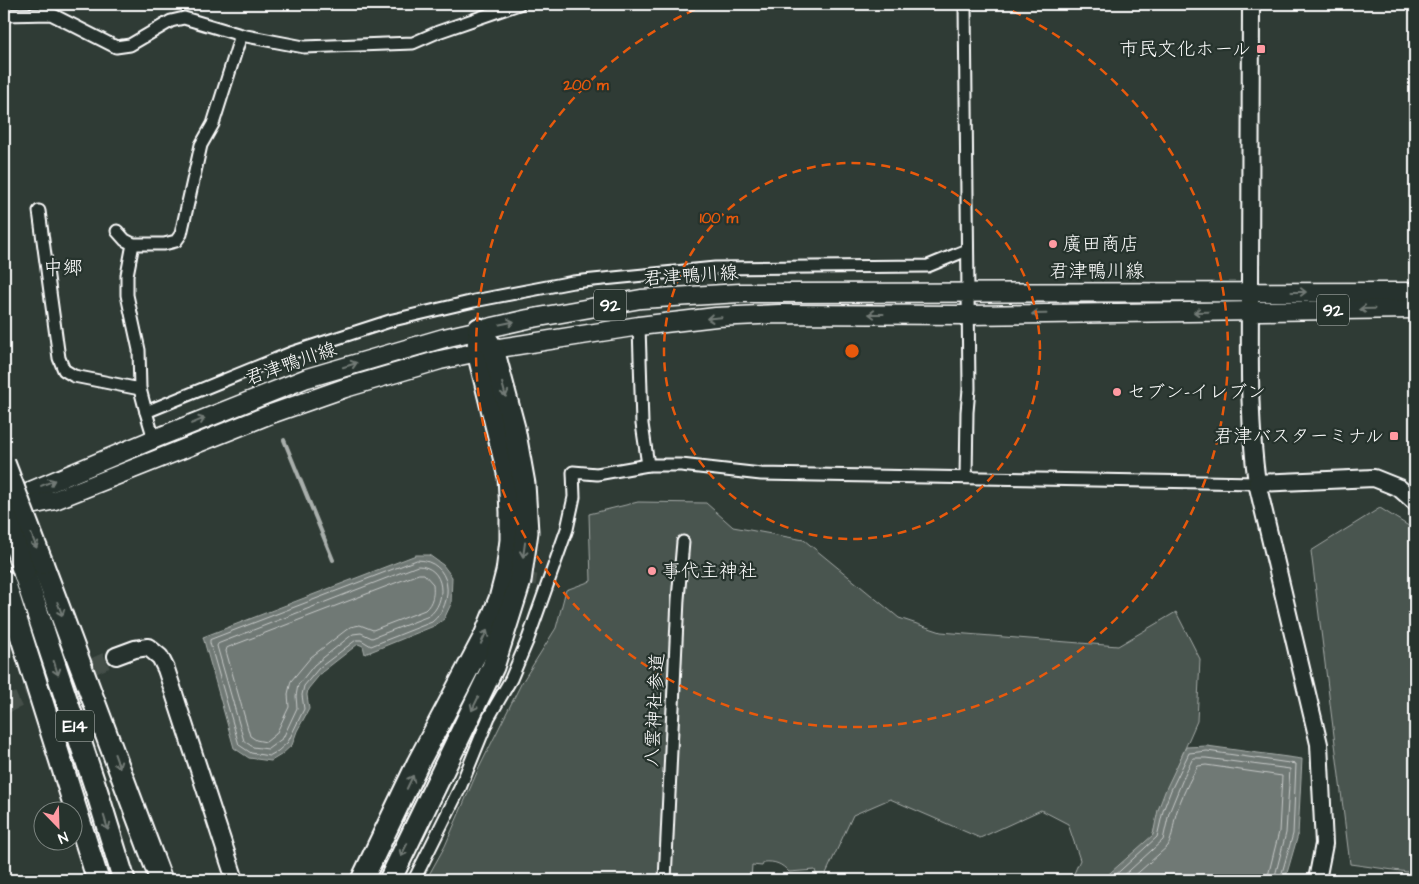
<svg xmlns="http://www.w3.org/2000/svg" width="1419" height="884" font-family="'Architects Daughter','Klee One',sans-serif">
<style>
.green{fill:#4a544f;stroke:#a4aaa7}
.water{fill:#707975;stroke:#a9afac}
.lines{fill:none;stroke-linecap:round;stroke-linejoin:round}
.shore{stroke:#c6c9c8;stroke-width:1}
.stream{stroke:#a9afac;stroke-width:4}
.street-tunnel{stroke:#444f49;stroke-width:11;stroke-dasharray:11 5.5;stroke-linecap:butt}
.secondary-tunnel{stroke:#444f49;stroke-width:16;stroke-dasharray:16 8;stroke-linecap:butt}
.street-casing{stroke:#fff;stroke-width:15}
.secondary-casing{stroke:#fff;stroke-width:20}
.primary-casing{stroke:#fff;stroke-width:21}
.highway-casing{stroke:#fff;stroke-width:25}
.street{stroke:#26332d;stroke-width:11}
.secondary{stroke:#26332d;stroke-width:16}
.primary{stroke:#26332d;stroke-width:18}
.highway{stroke:#26332d;stroke-width:21}
.highway-bridge-casing{stroke:#fff;stroke-width:25;stroke-linecap:butt}
.highway-bridge{stroke:#26332d;stroke-width:21}
.oneway{stroke:#727a76}
.ring{fill:none;stroke:#e8590c;stroke-width:2.5;stroke-dasharray:9 6}
.poi-dot{fill:#ff9aa2;stroke:#26332d;stroke-width:2}
.labels{text-anchor:middle;dominant-baseline:central;stroke-width:4.5;stroke-linejoin:round;paint-order:stroke}
.shield{fill:#26332d;stroke:#bec2c0;stroke-width:1}
.shield-label{font-size:18px;font-weight:bold;fill:#fff}
.poi-label{font-size:19px;fill:#fff;stroke:#26332d;text-anchor:start}
.street-label{font-size:19px;fill:#fff;stroke:#26332d}
.neighbourhood-label{font-size:20px;fill:#fff;stroke:#26332d}
.centre{fill:#e8590c;stroke:#26332d;stroke-width:2.5}
.ring-label{font-size:15px;text-anchor:middle;font-weight:bold;fill:#e8590c;stroke:#26332d;stroke-width:4.5;stroke-linejoin:round;paint-order:stroke}
</style>
<rect width="100%" height="100%" fill="#2f3b35"/>
<filter id="ink" filterUnits="userSpaceOnUse"><feTurbulence type="fractalNoise" baseFrequency=".02" numOctaves="2"/><feDisplacementMap in="SourceGraphic" scale="10" xChannelSelector="R" yChannelSelector="G"/><feConvolveMatrix kernelMatrix="1 2 1 2 8 2 1 2 1" color-interpolation-filters="sRGB"/></filter>
<g filter="url(#ink)">
<g class="green">
<path d="M638,502L706,503L733,527L804,540L899,618L941,632L1118,646L1176,612L1200,659L1197,721L1165,794L1152,837L1103,880H1071L1080,860L1068,824L1041,810L980,838L890,799L853,815L823,880H818L815,870L789,872C782,864 775,861 764,862L762,866L752,865L751,880H426L445,846L478,770L521,684L556,628L566,590L591,581L589,514Z"/>
<polygon points="1380,508 1415,530 1415,873 1350,864 1311,551"/>
</g>
<g class="water">
<polygon points="416,555 429,555 443,565 452,577 451,604 444,619 434,626 365,654 363,646 358,644 322,672 308,689 307,695 309,709 297,731 292,745 281,755 271,761 249,758 234,748 203,637"/>
<polygon points="1207,746 1302,759 1298,835 1285,880 1102,880 1153,835 1158,810 1166,789 1186,747"/>
</g>
<g class="lines">
<g class="shore">
<path d="M417,560C452,560 456,603 432,622L371,646L361,640H356L319,668L304,686L302,695L304,709L288,742L278,751L269,756L251,753L239,745L210,643V640Z"/>
<path d="M418,566C446,566 447,603 429,616L372,638L361,633L353,634L314,665L298,685L296,696L297,708L283,738L268,749L253,747L244,741L217,646L218,644Z"/>
<path d="M419,574H424L433,584C434,594 433,603 425,610L373,630L360,625L350,627L311,657L291,681L288,694L289,707L276,734L266,742L256,740L250,736L226,651L227,648Z"/>
<polyline points="1110,880 1157,837 1163,811 1171,790 1189,753 1207,751 1296,764 1293,834 1280,880"/>
<polyline points="1119,880 1163,840 1169,813 1185,774 1193,758 1206,758 1290,769 1286,833 1274,880"/>
<path d="M1130,880L1168,846C1173,836 1173,825 1176,814C1181,798 1189,781 1198,766L1206,765L1282,776L1279,832L1267,880"/>
</g>
<polyline class="stream" points="284,440 333,560"/>
<polyline class="street-tunnel" points="493,574 537,580"/>
<polyline class="secondary-tunnel" points="4,706 116,656"/>
<defs>
<g id="street">
<polyline points="965,4 969,389 967,412 966,477"/>
<polyline points="4,15 51,14 116,47 130,45 171,21 184,18 241,35 304,47 413,43 438,32 519,4"/>
<polyline points="39,211 59,358 64,370 74,376 140,389"/>
<polyline points="117,231 125,240 133,244 164,244 176,241 181,234 201,145 213,124 241,35"/>
<polyline points="133,244 127,275 127,295 139,350 140,389 146,412 154,439"/>
<polyline points="639,326 642,424 648,465"/>
<polyline points="146,412 291,353 393,320 474,301 573,282 715,268 928,266 967,250"/>
<polyline points="414,880 460,788 489,717 511,679 528,639 567,529 574,497 573,472 597,474 648,465 681,465 761,474 1257,483"/>
<polyline points="665,880 678,599 683,542"/>
</g>
<g id="secondary">
<path d="M1251,4C1250,98 1250,192 1250,286C1250,351 1248,419 1257,483L1319,744L1324,844L1317,880"/>
<polyline points="1257,483 1374,478 1399,488 1415,502"/>
<polyline points="116,656 135,649 148,647 160,657 166,669 235,880"/>
</g>
<g id="primary">
<polyline points="10,508 33,490 154,439 307,378 444,338 528,319 641,299 740,293 1415,292"/>
<polyline points="8,510 55,500 271,414 345,388 440,360 493,349 639,326 716,317 779,314 968,315 1415,309"/>
</g>
<g id="highway">
<polyline points="42,563 161,880"/>
<polyline points="24,572 97,792 124,880"/>
<polyline points="4,581 98,880"/>
<polyline points="362,880 418,763 485,636 500,599 507,572 511,540 511,512 509,477 478,352 479,329"/>
<polyline points="390,880 493,667 520,581 527,532 524,484 514,428 493,349 479,329"/>
</g>
</defs>
<use href="#street" class="street-casing"/>
<use href="#secondary" class="secondary-casing"/>
<use href="#primary" class="primary-casing"/>
<use href="#highway" class="highway-casing"/>
<use href="#street" class="street"/>
<use href="#secondary" class="secondary"/>
<use href="#primary" class="primary"/>
<use href="#highway" class="highway"/>
<defs>
<g id="highway-bridge">
<polyline points="4,463 42,563"/>
<polyline points="4,511 24,572"/>
</g>
</defs>
<use href="#highway-bridge" class="highway-bridge-casing"/>
<use href="#highway-bridge" class="highway-bridge"/>
</g>
<defs><path id="oneway-shaft" d="M-6 0H5M1.5-3L5.5 0L1.5 3" fill="none" stroke-width="1.6" stroke-linecap="round" stroke-linejoin="round" transform="scale(1.25)"/></defs>
<g class="oneway">
<use href="#oneway-shaft" transform="translate(1299 292)"/>
<use href="#oneway-shaft" transform="translate(1367 309) rotate(179)"/>
<use href="#oneway-shaft" transform="translate(1201 312) rotate(179)"/>
<use href="#oneway-shaft" transform="translate(876 314) rotate(-180)"/>
<use href="#oneway-shaft" transform="translate(1039 314) rotate(179)"/>
<use href="#oneway-shaft" transform="translate(714 318) rotate(175)"/>
<use href="#oneway-shaft" transform="translate(507 323) rotate(-12)"/>
<use href="#oneway-shaft" transform="translate(350 365) rotate(-17)"/>
<use href="#oneway-shaft" transform="translate(504 390) rotate(75)"/>
<use href="#oneway-shaft" transform="translate(198 421) rotate(-22)"/>
<use href="#oneway-shaft" transform="translate(48 483) rotate(-23)"/>
<use href="#oneway-shaft" transform="translate(34 541) rotate(69)"/>
<use href="#oneway-shaft" transform="translate(524 550) rotate(98)"/>
<use href="#oneway-shaft" transform="translate(60 609) rotate(69)"/>
<use href="#oneway-shaft" transform="translate(484 637) rotate(-65)"/>
<use href="#oneway-shaft" transform="translate(56 668) rotate(72)"/>
<use href="#oneway-shaft" transform="translate(475 704) rotate(116)"/>
<use href="#oneway-shaft" transform="translate(117 761) rotate(70)"/>
<use href="#oneway-shaft" transform="translate(410 782) rotate(-65)"/>
<use href="#oneway-shaft" transform="translate(106 823) rotate(73)"/>
<use href="#oneway-shaft" transform="translate(404 850) rotate(116)"/>
</g>
</g>
<g class="ring">
<circle cx="852" cy="351" r="188"/>
<path d="M999 5A376 376 0 1 1 705 5"/>
</g>
<g class="poi-dot">
<rect x="1256" y="44" width="10" height="10" rx="2.5"/>
<circle cx="1053" cy="244" r="5"/>
<circle cx="1117" cy="392" r="5"/>
<rect x="1389" y="431" width="10" height="10" rx="2.5"/>
<circle cx="652" cy="571" r="5"/>
</g>
<g class="labels">
<g class="shield">
<rect x="594" y="289.5" width="32" height="31" rx="4"/>
<rect x="1317" y="294.5" width="32" height="31" rx="4"/>
<rect x="56" y="710.5" width="38" height="31" rx="4"/>
</g>
<g class="shield-label">
<text x="610" y="305">92</text>
<text x="1333" y="310">92</text>
<text x="75" y="726">E14</text>
</g>
<g class="poi-label">
<text x="1251" y="49" text-anchor="end">市民文化ホール</text>
<text x="1063" y="244">廣田商店</text>
<text x="1127" y="392">セブン-イレブン</text>
<text x="1384" y="436" text-anchor="end">君津バスターミナル</text>
<text x="662" y="571">事代主神社</text>
</g>
<g class="street-label">
<text x="1097" y="271">君津鴨川線</text>
<text transform="translate(691 276) rotate(-4)">君津鴨川線</text>
<text transform="translate(291 364) rotate(-19)">君津鴨川線</text>
<text transform="translate(655 710) rotate(-87)">八雲神社参道</text>
</g>
<g class="neighbourhood-label">
<text x="63" y="268">中郷</text>
</g>
</g>
<circle cx="852" cy="351" r="8" class="centre"/>
<g class="ring-label">
<text x="586" y="90">200 m</text>
<text x="719" y="223">100 m</text>
</g>
<rect width="1419" height="884" fill="none" stroke="#26332d" stroke-width="20"/>
<rect x="10" y="10" width="1399" height="864" fill="none" stroke="#fff" stroke-width="2" filter="url(#ink)"/>
<g transform="translate(58 826) rotate(157)"><circle r="24" fill="#26332d" stroke="#7d8581"/>
<path d="M0-4L9 19L0 12L-9 19Z" fill="#ff9aa2"/>
<text y="-8" font-size="14" font-weight="bold" text-anchor="middle" fill="#ffffff">N</text>
</g>
</svg>
